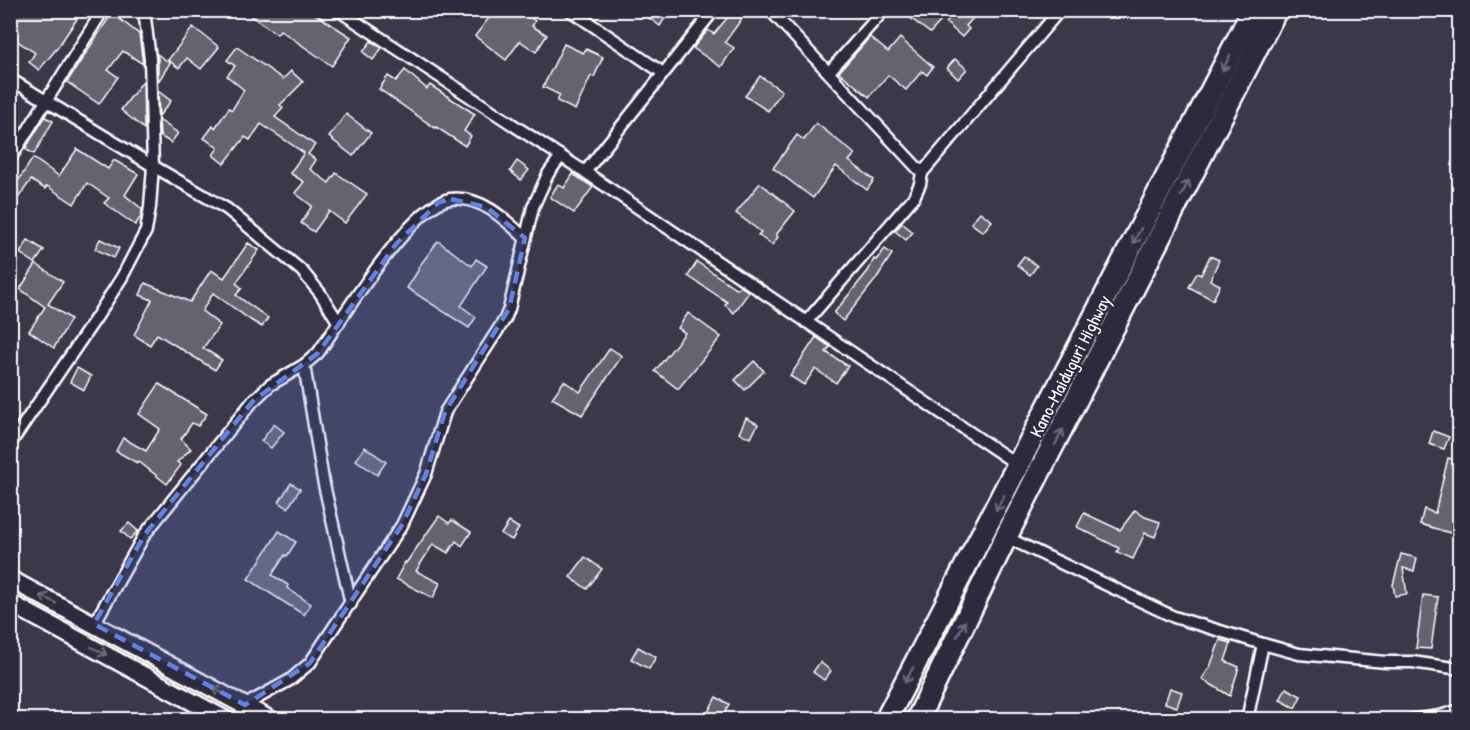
<svg xmlns="http://www.w3.org/2000/svg" width="1470" height="730" font-family="'Patrick Hand',sans-serif">
<style>
.building{fill:#666270;stroke:#fff;stroke-width:1.5}
.lines{fill:none;stroke-linecap:round;stroke-linejoin:round}
.street-casing{stroke:#fff;stroke-width:15}
.secondary-casing{stroke:#fff;stroke-width:21}
.highway-casing{stroke:#fff;stroke-width:26}
.street{stroke:#2f2a3d;stroke-width:10}
.secondary{stroke:#2f2a3d;stroke-width:16}
.highway{stroke:#2f2a3d;stroke-width:21}
.oneway{stroke:#6d6a77}
.marked{fill:#6183e4;fill-opacity:0.2;stroke:#6183e4;stroke-width:4.5;stroke-dasharray:12 8;stroke-linejoin:round}
.labels{text-anchor:middle;dominant-baseline:central;stroke-width:5;stroke-linejoin:round;paint-order:stroke}
.street-label{font-size:18px;fill:#fff;stroke:#2f2a3d}
</style>
<rect width="100%" height="100%" fill="#3c3749"/>
<filter id="ink" filterUnits="userSpaceOnUse"><feTurbulence type="fractalNoise" baseFrequency=".0167" numOctaves="2"/><feDisplacementMap in="SourceGraphic" scale="12" xChannelSelector="R" yChannelSelector="G"/><feConvolveMatrix kernelMatrix="1 2 1 2 8 2 1 2 1" color-interpolation-filters="sRGB"/></filter>
<g filter="url(#ink)">
<g class="building">
<polygon points="18,10 83,10 58,47 39,70 29,62 35,53 10,36 10,21"/>
<polygon points="242,10 309,10 351,37 332,66 280,30 277,34"/>
<polygon points="495,10 520,10 535,21 532,26 547,35 536,52 520,41 506,60 475,36"/>
<polygon points="638,10 670,10 660,26"/>
<polygon points="721,10 748,10 725,42 734,48 721,67 693,48 708,30 714,34 727,18 721,13"/>
<polygon points="900,10 926,10 941,21 930,33"/>
<polygon points="957,10 980,10 966,26 969,29 962,37 946,23"/>
<polygon points="112,13 139,34 143,64 123,51 108,70 118,77 99,104 67,82"/>
<polygon points="193,27 219,47 201,69 187,58 179,68 168,60"/>
<polygon points="870,37 888,52 900,38 933,67 927,75 922,71 906,90 888,75 869,97 839,72"/>
<polygon points="371,41 382,48 373,60 363,52"/>
<polygon points="564,44 583,53 586,49 603,57 594,77 591,76 575,110 557,101 560,95 543,87"/>
<polygon points="237,47 283,79 291,71 303,82 280,105 283,108 275,117 315,145 308,154 316,160 310,169 329,183 336,173 367,194 345,223 329,211 314,232 301,223 312,206 295,193 304,182 290,173 304,153 261,124 250,140 245,137 224,164 213,155 218,148 204,138 213,126 215,128 229,108 232,110 244,90 227,76 235,66 227,60"/>
<polygon points="157,54 170,63 158,82 158,59"/>
<polygon points="955,59 967,69 958,79 947,68"/>
<polygon points="405,70 427,89 430,85 475,114 464,131 471,136 465,146 436,127 435,128 379,89 388,76 396,81"/>
<polygon points="760,76 782,91 768,111 745,96"/>
<polygon points="143,81 144,129 121,110"/>
<polygon points="158,91 171,101 159,116"/>
<polygon points="346,114 371,133 353,156 329,137"/>
<polygon points="45,117 53,121 34,154 25,149"/>
<polygon points="159,120 178,133 171,143 160,136"/>
<polygon points="816,123 855,154 849,161 874,180 867,190 836,166 813,198 773,168 797,135 804,140"/>
<polygon points="77,149 108,169 114,160 138,174 125,195 142,209 141,217 135,225 104,203 109,198 87,183 74,204 47,186 45,189 31,180 18,198 10,193 33,158 59,176"/>
<polygon points="517,161 529,170 521,180 510,171"/>
<polygon points="573,174 593,187 574,213 550,197 558,184 564,188"/>
<polygon points="760,183 795,211 776,235 778,237 772,245 758,235 761,232 736,213"/>
<polygon points="980,212 992,221 983,232 971,223"/>
<polygon points="902,223 913,232 906,240 895,231"/>
<polygon points="100,239 119,248 114,258 95,249"/>
<polygon points="28,240 44,250 35,263 20,253"/>
<polygon points="438,241 472,266 476,259 487,266 461,306 476,317 469,328 407,288 419,269 418,268"/>
<polygon points="248,243 259,250 236,283 242,288 236,295 268,318 262,327 252,321 213,293 202,311 220,325 203,348 222,360 215,370 157,334 150,345 134,335 152,300 140,295 145,283 190,302 211,270 224,278"/>
<polygon points="885,249 892,254 876,279 843,321 834,313 868,271 874,259 876,260"/>
<polygon points="1024,256 1037,266 1030,275 1017,265"/>
<polygon points="1210,256 1219,260 1210,280 1220,285 1213,300 1189,287 1197,273 1201,275"/>
<polygon points="697,262 737,289 740,286 749,292 734,313 725,305 727,302 688,276"/>
<polygon points="36,264 63,282 48,304 71,319 54,348 29,331 45,307 20,289"/>
<polygon points="688,313 721,337 678,389 655,371 685,333 678,328"/>
<polygon points="816,337 830,347 826,352 848,366 836,383 815,369 804,385 790,376"/>
<polygon points="610,348 622,356 582,415 552,398 564,381 580,392"/>
<polygon points="754,361 764,371 745,390 735,380"/>
<polygon points="77,368 91,376 84,390 70,382"/>
<polygon points="159,384 207,414 198,426 192,423 181,439 191,449 177,462 181,465 167,484 138,461 137,463 116,451 123,438 146,451 160,429 139,414"/>
<polygon points="746,418 758,424 751,438 739,433"/>
<polygon points="274,424 284,432 271,448 261,441"/>
<polygon points="1433,431 1449,437 1444,449 1429,444"/>
<polygon points="365,447 386,462 377,475 356,460"/>
<polygon points="1448,458 1460,461 1460,528 1457,535 1420,524 1424,509 1435,513"/>
<polygon points="291,483 300,489 288,508 279,502"/>
<polygon points="1135,510 1145,517 1160,522 1155,537 1145,533 1133,559 1117,552 1119,548 1077,527 1084,513 1120,530"/>
<polygon points="439,516 449,523 452,520 471,532 462,546 456,541 448,553 433,544 416,571 440,583 433,598 396,579 405,562 406,563"/>
<polygon points="509,522 519,528 512,540 501,534"/>
<polygon points="129,523 138,531 130,539 121,531"/>
<polygon points="279,531 296,542 287,556 285,555 272,575 288,585 287,588 311,604 304,615 248,579"/>
<polygon points="1401,554 1417,558 1414,571 1403,568 1407,594 1395,596 1393,585"/>
<polygon points="585,557 602,569 587,589 570,577"/>
<polygon points="1423,595 1438,597 1431,649 1416,648"/>
<polygon points="1220,640 1231,643 1225,661 1239,667 1230,696 1202,679 1210,667"/>
<polygon points="638,647 656,657 649,669 631,659"/>
<polygon points="820,662 831,671 824,680 813,672"/>
<polygon points="1170,688 1182,692 1177,707 1165,703"/>
<polygon points="1286,688 1301,696 1295,708 1280,700"/>
<polygon points="716,697 729,704 721,720 704,720"/>
</g>
<g class="lines">
<defs>
<g id="street">
<polyline points="338,10 585,172 1021,467"/>
<polyline points="570,10 663,73"/>
<polyline points="770,10 922,173 920,184 914,197 806,322"/>
<polyline points="829,72 884,10"/>
<polyline points="10,79 153,166 227,209 302,271 320,293 339,323"/>
<polyline points="10,159 103,10"/>
<polyline points="585,172 714,10"/>
<polyline points="922,173 1060,10"/>
<polyline points="304,365 323,480 351,604"/>
<polyline points="10,444 96,318 122,277 146,231 150,207 153,166 150,59 144,10"/>
<polyline points="1006,537 1174,617 1263,644 1299,654 1386,662 1412,662 1460,669"/>
<path d="M94,624L145,534L253,401L270,385L304,365L318,353C341,320 412,204 450,199C480,195 505,219 525,238"/>
<polyline points="245,705 290,680 310,663 402,525 426,474 445,412 505,319 509,309 533,207 548,174 561,156"/>
<polyline points="192,720 203,707"/>
<polyline points="1247,720 1263,644"/>
<polyline points="1411,720 1440,716 1460,710"/>
</g>
<g id="secondary">
<polyline points="10,579 271,720"/>
<polyline points="10,603 226,720"/>
</g>
<g id="highway">
<polyline points="886,720 1253,10"/>
<polyline points="917,720 1006,537 1276,10"/>
</g>
</defs>
<use href="#street" class="street-casing"/>
<use href="#secondary" class="secondary-casing"/>
<use href="#highway" class="highway-casing"/>
<use href="#street" class="street"/>
<use href="#secondary" class="secondary"/>
<use href="#highway" class="highway"/>
</g>
<defs><path id="oneway-shaft" d="M-6 0H5M1.5-3L5.5 0L1.5 3" fill="none" stroke-width="1.6" stroke-linecap="round" stroke-linejoin="round" transform="scale(1.5)"/></defs>
<g class="oneway">
<use href="#oneway-shaft" transform="translate(1226 63) rotate(117)"/>
<use href="#oneway-shaft" transform="translate(1185 188) rotate(-63)"/>
<use href="#oneway-shaft" transform="translate(1137 236) rotate(117)"/>
<use href="#oneway-shaft" transform="translate(1059 437) rotate(-63)"/>
<use href="#oneway-shaft" transform="translate(1000 503) rotate(118)"/>
<use href="#oneway-shaft" transform="translate(48 599) rotate(-152)"/>
<use href="#oneway-shaft" transform="translate(961 629) rotate(-64)"/>
<use href="#oneway-shaft" transform="translate(99 651) rotate(28)"/>
<use href="#oneway-shaft" transform="translate(909 675) rotate(118)"/>
<use href="#oneway-shaft" transform="translate(220 692) rotate(-152)"/>
</g>
</g>
<path class="marked" d="M451,199L486,207L525,238L509,309L445,412L426,474L402,525L310,663L245,705L94,624L145,534L253,401L318,353L396,244L439,202Z"/>
<g class="labels">
<g class="street-label">
<text transform="translate(1070 366) rotate(-63)">Kano-Maiduguri Highway</text>
</g>
</g>
<rect width="1470" height="730" fill="none" stroke="#2f2a3d" stroke-width="36"/>
<rect x="18" y="18" width="1434" height="694" fill="none" stroke="#fff" stroke-width="2" filter="url(#ink)"/>
</svg>
